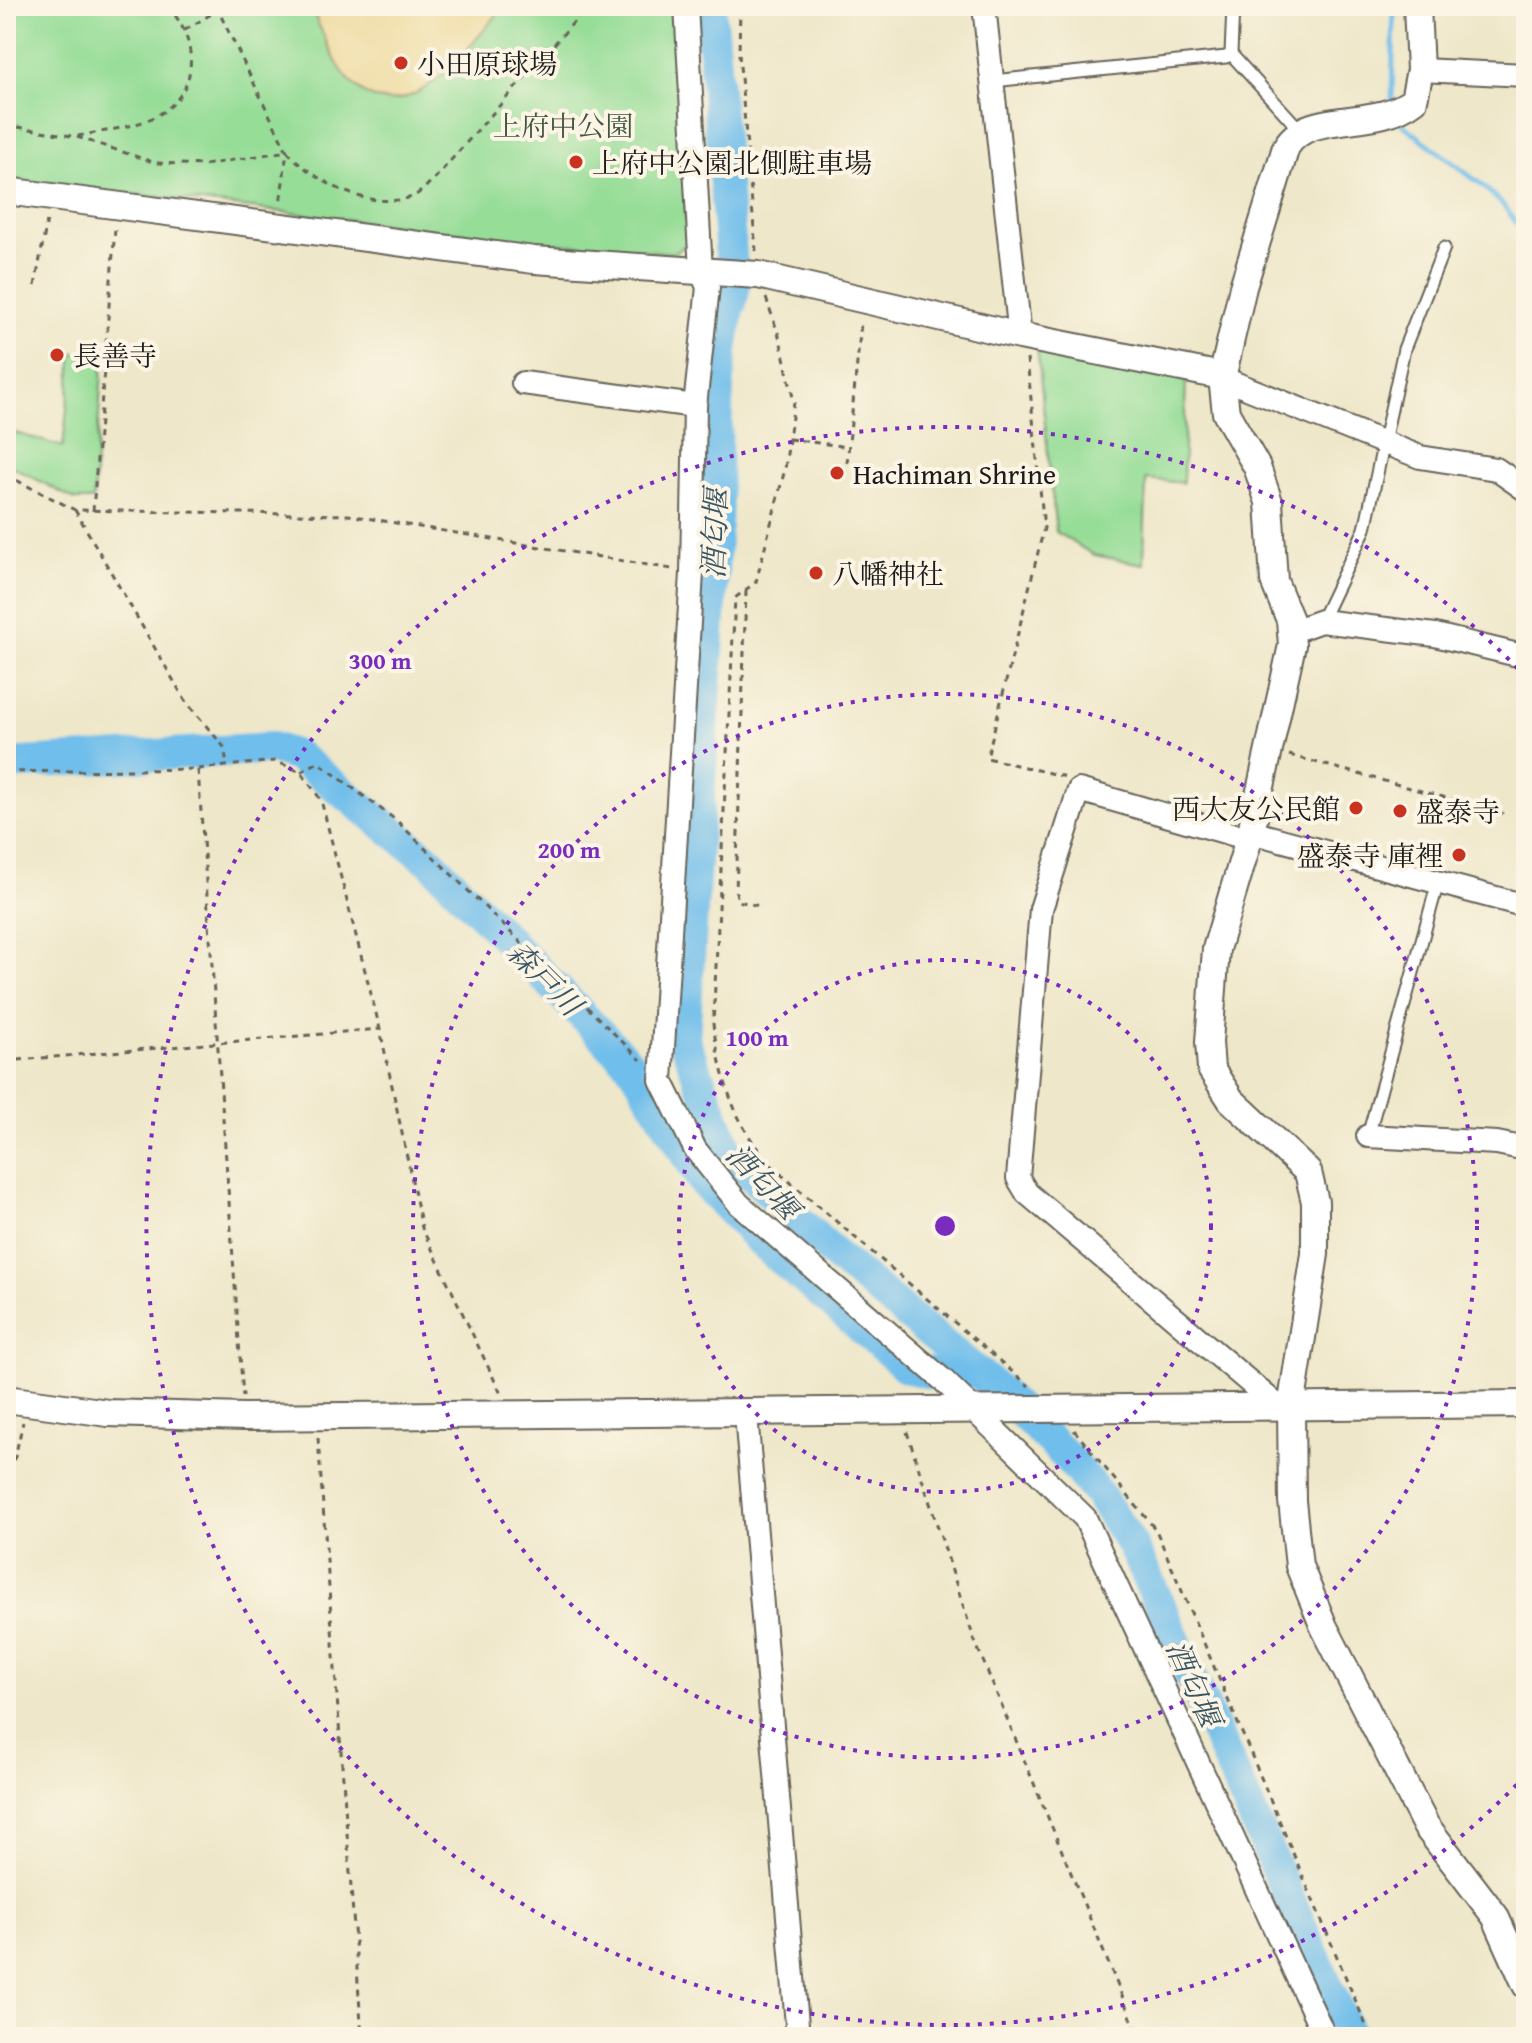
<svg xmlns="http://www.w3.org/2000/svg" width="1532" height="2043" font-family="'Gentium Book Plus','Noto Serif JP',serif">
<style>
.green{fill:#96dd97;stroke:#597c5a;stroke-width:2}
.sand{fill:#eeda9e;stroke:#857b5d;stroke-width:2}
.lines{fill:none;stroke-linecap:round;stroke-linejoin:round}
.stream{stroke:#70beeb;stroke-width:5}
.river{stroke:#70beeb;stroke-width:32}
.service-casing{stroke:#666359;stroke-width:15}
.minor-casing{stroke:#666359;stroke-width:26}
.tertiary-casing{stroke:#666359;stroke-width:30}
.path{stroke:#666359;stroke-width:3;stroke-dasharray:6 6;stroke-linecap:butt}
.service{stroke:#fff;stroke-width:11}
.minor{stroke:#fff;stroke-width:22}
.tertiary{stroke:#fff;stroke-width:26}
.ring{fill:none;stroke:#7b2cbf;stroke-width:4;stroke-dasharray:4 8}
.poi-dot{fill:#c8321e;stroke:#fcf5e5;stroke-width:3}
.labels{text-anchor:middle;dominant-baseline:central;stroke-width:8;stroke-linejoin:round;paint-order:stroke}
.poi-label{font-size:28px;fill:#1c1c1c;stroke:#fcf5e5;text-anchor:start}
.park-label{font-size:28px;fill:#415641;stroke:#fcf5e5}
.water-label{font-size:30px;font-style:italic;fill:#395564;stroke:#fcf5e5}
.centre{fill:#7b2cbf;stroke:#fcf5e5;stroke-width:4}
.ring-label{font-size:24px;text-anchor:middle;font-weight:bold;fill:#7b2cbf;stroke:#fcf5e5;stroke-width:8;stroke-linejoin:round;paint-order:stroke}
</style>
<rect width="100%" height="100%" fill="#fcf5e5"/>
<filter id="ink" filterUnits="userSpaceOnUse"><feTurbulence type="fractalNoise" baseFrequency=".0125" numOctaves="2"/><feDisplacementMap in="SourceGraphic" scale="16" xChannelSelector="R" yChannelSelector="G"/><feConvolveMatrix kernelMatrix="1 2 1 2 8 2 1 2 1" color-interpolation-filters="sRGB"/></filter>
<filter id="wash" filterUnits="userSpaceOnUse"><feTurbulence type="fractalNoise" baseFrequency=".006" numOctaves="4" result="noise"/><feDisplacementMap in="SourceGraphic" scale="32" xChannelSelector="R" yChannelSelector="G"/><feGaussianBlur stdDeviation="1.8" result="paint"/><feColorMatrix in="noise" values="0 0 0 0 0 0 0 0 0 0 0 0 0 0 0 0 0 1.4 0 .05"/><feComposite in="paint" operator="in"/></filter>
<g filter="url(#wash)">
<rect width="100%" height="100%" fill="#eee7c9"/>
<g class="green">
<polygon points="6,6 676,6 687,245 673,253 519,240 6,179"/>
<polygon points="1037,346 1186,377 1183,483 1146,479 1144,564 1094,555 1056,532"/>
<polygon points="73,353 103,356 93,500 75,500 6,463 6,430 63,447"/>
</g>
<path class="sand" d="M310,6H484L485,11L490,6H505C469,44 407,141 351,82C333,64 322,29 310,6Z"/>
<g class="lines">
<g class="stream">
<polyline points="1392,101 1394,6"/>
<polyline points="1400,118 1402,124 1483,186 1503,205 1526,236"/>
</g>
<g class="river">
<path d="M710,6L734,290C715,360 715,432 717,505L684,1040L729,1154L837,1257L995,1387L1068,1458L1099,1495L1132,1545L1156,1597L1350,2037"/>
<polyline points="6,764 272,748 297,756 431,862 634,1068 704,1183 761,1242 908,1368 957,1379"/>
</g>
</g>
</g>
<g filter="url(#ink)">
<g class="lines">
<defs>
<g id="service">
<polyline points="1231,54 1300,130"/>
<polyline points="993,81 1226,57 1231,54 1233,6"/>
<polyline points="1321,621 1365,529 1404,349 1444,248"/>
<polyline points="1368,1136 1438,882"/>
</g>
<g id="minor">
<polyline points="686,6 701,271 708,287 695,406 692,573 661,1080 695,1149 739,1204 943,1380 1085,1518 1325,2037"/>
<polyline points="984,6 1020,336"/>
<polyline points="1420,70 1526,75"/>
<polyline points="1222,378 1420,457 1496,469 1526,490"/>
<polyline points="523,383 695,406"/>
<polyline points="1293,631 1321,621 1435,635 1526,657"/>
<polyline points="1251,832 1526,906"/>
<polyline points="1249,839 1079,790 1041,909 1018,1178 1027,1193 1280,1408"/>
<polyline points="1368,1136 1497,1143 1526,1149"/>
<polyline points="746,1414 798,2037"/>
</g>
<g id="tertiary">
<path d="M1417,6L1420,70L1414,100C1374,131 1309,108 1286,147L1243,287L1222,378L1226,413L1257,467L1269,502L1274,581L1290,620L1292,645L1251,832L1216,949L1209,1042L1211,1069L1231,1100L1308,1172L1315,1202V1254L1291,1408L1292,1501L1299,1566L1324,1627L1426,1826L1495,1916L1526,1985"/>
<polyline points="6,191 534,260 758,275 1020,336 1222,376"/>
<polyline points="6,1399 108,1413 244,1417 1526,1404"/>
</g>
</defs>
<use href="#service" class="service-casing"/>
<use href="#minor" class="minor-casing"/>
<use href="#tertiary" class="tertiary-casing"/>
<g class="path">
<polyline points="216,6 287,151 280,205"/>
<polyline points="740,6 739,54 756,251"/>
<polyline points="185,30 218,10"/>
<path d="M6,125L77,137L156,163L204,165L287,151C315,182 368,211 412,197C420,194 429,183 436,177L588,6"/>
<path d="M78,136C103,131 133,128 156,116C201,93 199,38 167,6"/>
<polyline points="35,286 47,220"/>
<path d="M766,298L780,339L794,402L785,469L756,582L735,598L713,1024C721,1080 735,1128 775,1169L1029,1386"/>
<polyline points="1027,359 1044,528 987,758 1066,777"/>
<polyline points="789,439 849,447"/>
<polyline points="847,463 861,323"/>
<polyline points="6,475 75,510 348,515 672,569"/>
<polyline points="75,510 186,702 224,747 227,765"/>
<polyline points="93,511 115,228"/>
<polyline points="746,591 736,892 738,901 759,906"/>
<polyline points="1289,755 1509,815"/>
<polyline points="198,770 243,1397"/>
<polyline points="6,772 197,769 275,761 301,772 321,800 380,1029 422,1228 501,1394"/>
<polyline points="301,772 318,762 397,821 641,1060"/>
<polyline points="6,1061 380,1029"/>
<polyline points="1074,1430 1156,1530 1371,2037"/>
<polyline points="907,1432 974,1639 1139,2037"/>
<polyline points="318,1438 362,2037"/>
<polyline points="6,1470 15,1457 23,1422"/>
</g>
<use href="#service" class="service"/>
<use href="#minor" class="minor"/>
<use href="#tertiary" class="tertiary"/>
</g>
</g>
<g class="ring">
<circle cx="945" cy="1226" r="266"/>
<circle cx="945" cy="1226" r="532"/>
<path d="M1525 1776A799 799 0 1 1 1525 676"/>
</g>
<g class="poi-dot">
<circle cx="401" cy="63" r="8"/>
<circle cx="576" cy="162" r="8"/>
<circle cx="57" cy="355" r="8"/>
<circle cx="837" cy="473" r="8"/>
<circle cx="816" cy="573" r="8"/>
<circle cx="1356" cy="808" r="8"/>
<circle cx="1400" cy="811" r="8"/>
<circle cx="1459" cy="855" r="8"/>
</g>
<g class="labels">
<g class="poi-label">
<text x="417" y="63">小田原球場</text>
<text x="592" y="162">上府中公園北側駐車場</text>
<text x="73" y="355">長善寺</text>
<text x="853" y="473">Hachiman Shrine</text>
<text x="832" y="573">八幡神社</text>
<text x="1340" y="808" text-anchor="end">西大友公民館</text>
<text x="1416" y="811">盛泰寺</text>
<text x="1443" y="855" text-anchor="end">盛泰寺 庫裡</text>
</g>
<g class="park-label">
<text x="563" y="125">上府中公園</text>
</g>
<g class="water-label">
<text transform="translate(714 534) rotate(-88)">酒匂堰</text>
<text transform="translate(545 978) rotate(45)">森戸川</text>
<text transform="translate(763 1181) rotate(47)">酒匂堰</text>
<text transform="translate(1194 1683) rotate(66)">酒匂堰</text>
</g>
</g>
<circle cx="945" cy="1226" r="12" class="centre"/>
<g class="ring-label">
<text x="380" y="669">300 m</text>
<text x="569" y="858">200 m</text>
<text x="757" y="1046">100 m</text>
</g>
<rect width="1532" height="2043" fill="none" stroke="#fcf5e5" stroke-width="32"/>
</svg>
